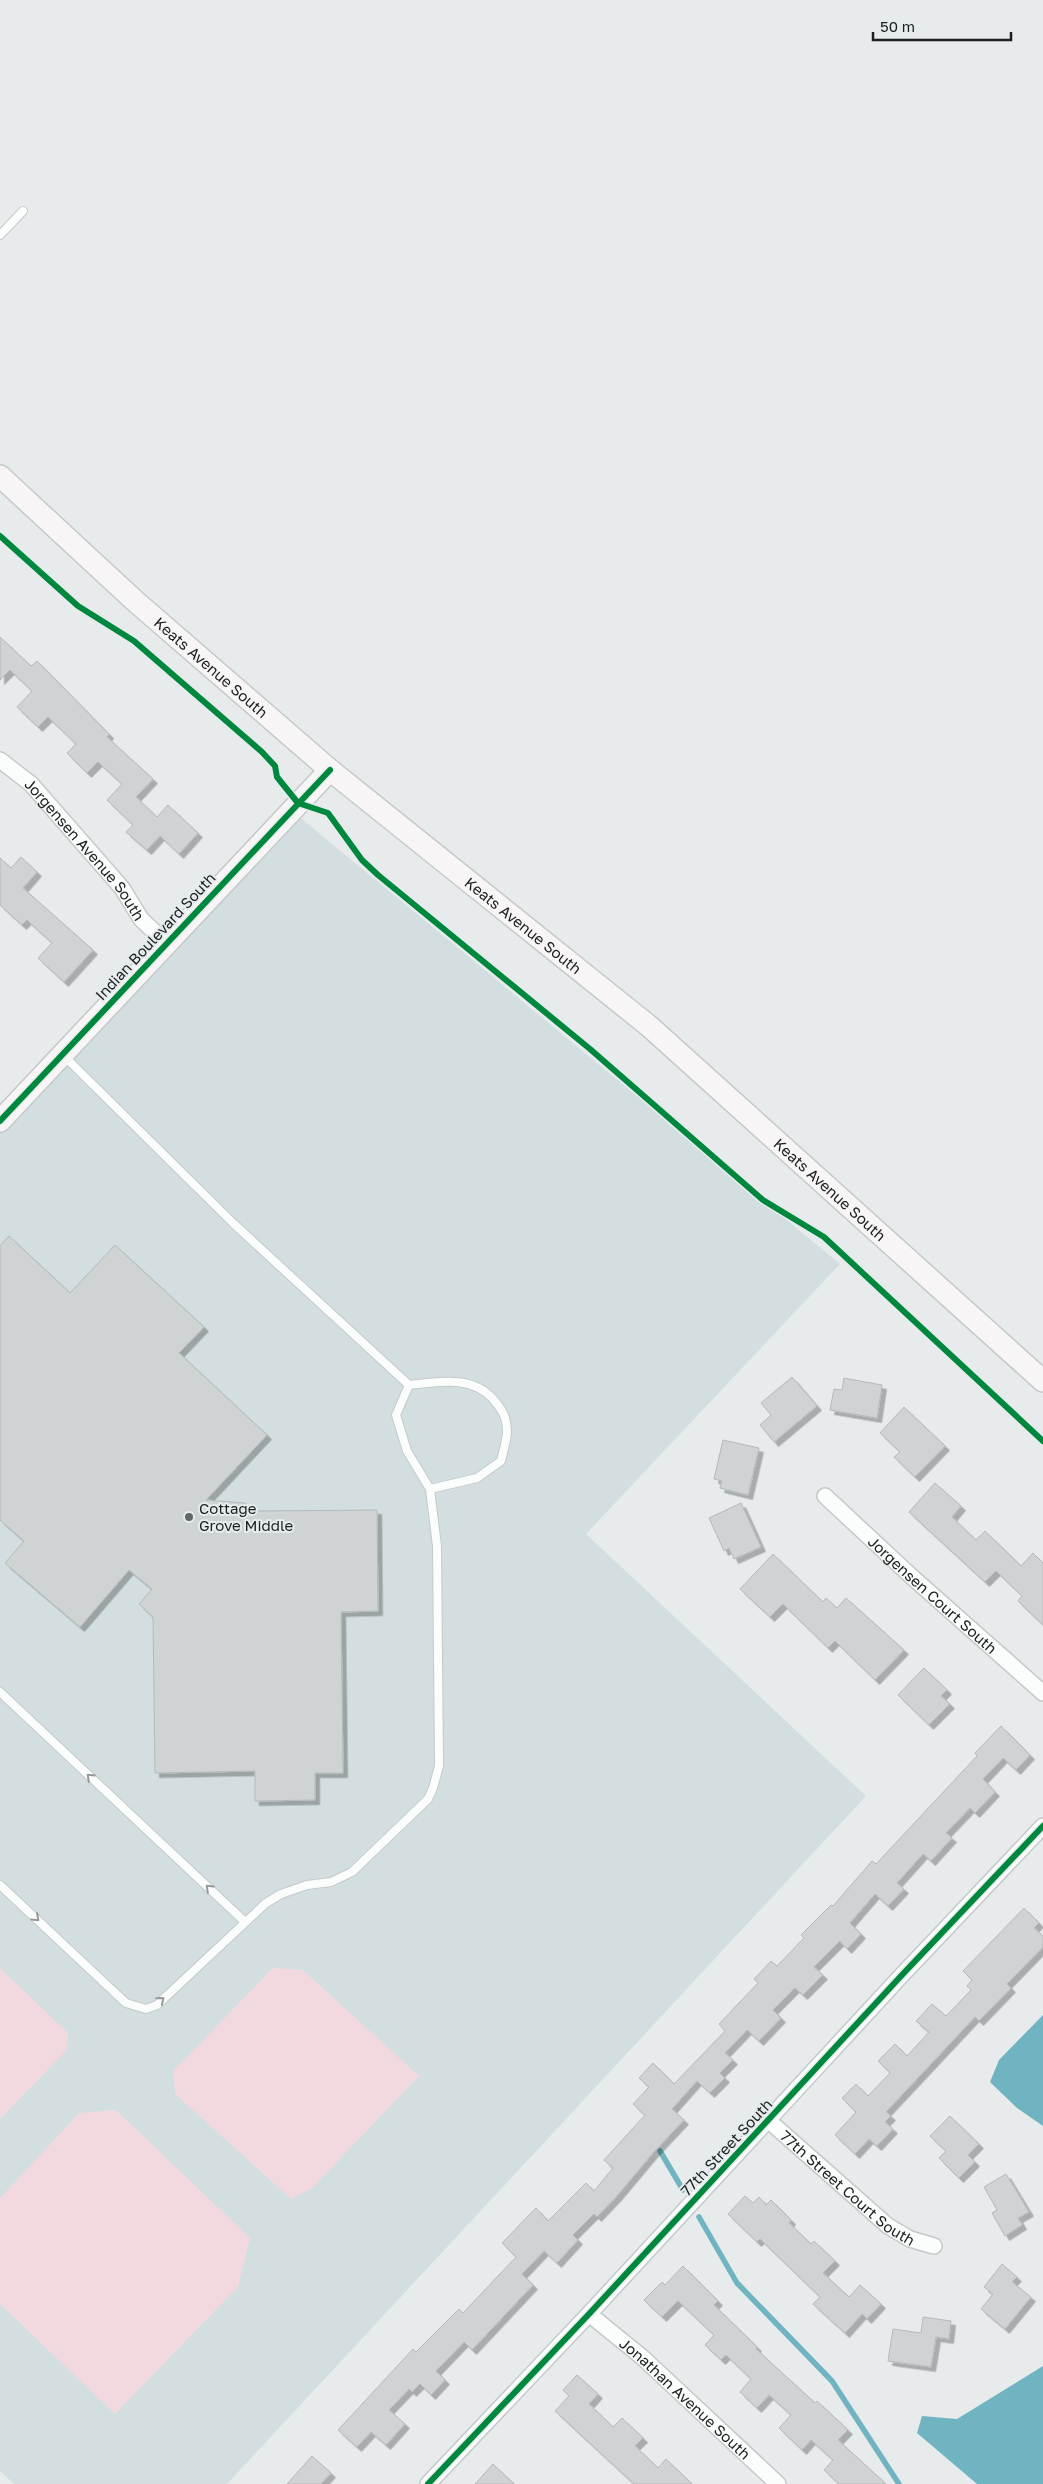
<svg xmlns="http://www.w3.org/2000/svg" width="1043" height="2484" font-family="'Golos Text',sans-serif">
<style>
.built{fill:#d3dee0}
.green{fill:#f2d9df}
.water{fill:#70b4c1}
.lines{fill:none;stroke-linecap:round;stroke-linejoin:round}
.stream{stroke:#70b4c1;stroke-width:5.5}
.building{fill:#d0d3d4;stroke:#b6b9ba;filter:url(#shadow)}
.lane-casing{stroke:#c6c9ca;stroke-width:10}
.street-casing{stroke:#c6c9ca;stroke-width:18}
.secondary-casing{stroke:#c6c9ca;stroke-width:24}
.lane{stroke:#fbfcfc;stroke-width:8}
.street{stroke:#fbfcfc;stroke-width:15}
.secondary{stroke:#f8f5f6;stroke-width:21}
.cycleway-casing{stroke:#e6eced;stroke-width:9}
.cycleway{stroke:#00873e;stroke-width:6}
.oneway{stroke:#979898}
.poi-dot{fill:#636666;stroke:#e6eced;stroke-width:2}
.labels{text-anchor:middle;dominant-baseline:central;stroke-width:4;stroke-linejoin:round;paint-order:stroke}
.street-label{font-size:15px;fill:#1c1e1e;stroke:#e6eced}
.poi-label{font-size:15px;fill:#1c1e1e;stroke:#e6eced;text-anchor:start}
</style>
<defs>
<filter id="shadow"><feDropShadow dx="4.5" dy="4.5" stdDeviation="0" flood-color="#0004"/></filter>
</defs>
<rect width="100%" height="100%" fill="#e7ebec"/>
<polygon class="built" points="291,810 840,1264 586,1534 866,1796 227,2484 14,2484 0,2471 0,1121"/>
<g class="green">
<polygon points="0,1968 68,2033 67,2050 0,2119"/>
<polygon points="273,1968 303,1970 419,2076 312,2188 291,2199 175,2094 173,2071"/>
<polygon points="116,2110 250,2238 238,2287 115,2414 0,2304 0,2198 79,2113"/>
</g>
<g class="water">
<polygon points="1043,2015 1043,2126 1017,2108 990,2082 999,2060"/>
<polygon points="1043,2366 1043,2484 977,2484 917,2433 922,2416 957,2419"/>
</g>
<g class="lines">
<g class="stream">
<polyline points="660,2151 683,2190"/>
<polyline points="699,2217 737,2283 832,2381 899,2484"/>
</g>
</g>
<g class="building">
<polygon points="0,637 31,666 37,661 109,734 107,737 153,779 136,797 157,817 168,805 198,833 179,854 160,836 147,850 126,832 133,825 107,800 122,784 98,762 87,773 67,753 76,744 48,717 38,727 17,707 32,691 10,670 0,680"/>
<polygon points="21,857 37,872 23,888 93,950 64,982 38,958 52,943 27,920 22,925 0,905 0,858 11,868"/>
<polygon points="9,1236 70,1293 115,1245 204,1327 179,1353 267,1435 206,1500 245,1503 254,1511 377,1510 378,1611 341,1612 343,1773 315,1773 315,1800 255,1801 255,1771 155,1773 153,1617 139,1604 152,1589 129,1570 80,1627 5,1563 24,1541 0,1520 0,1246"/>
<polygon points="792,1377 817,1406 774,1442 760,1425 771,1415 761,1403"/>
<polygon points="844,1378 882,1385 877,1418 830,1410 834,1389 842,1390"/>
<polygon points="904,1407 945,1446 915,1477 894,1457 900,1452 880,1433"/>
<polygon points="723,1440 759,1448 748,1495 720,1488 722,1481 714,1479"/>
<polygon points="935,1483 961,1506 952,1517 976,1540 985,1531 1021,1566 1033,1553 1043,1563 1043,1625 1018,1601 1022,1596 996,1571 985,1582 909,1512"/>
<polygon points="741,1503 761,1547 734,1559 729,1548 724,1551 709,1518"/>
<polygon points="773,1554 823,1602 826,1598 837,1608 846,1598 904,1650 875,1680 835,1641 828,1648 783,1604 770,1617 740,1589"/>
<polygon points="924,1668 947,1690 941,1696 950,1704 929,1725 898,1695"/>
<polygon points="1001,1726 1030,1755 1016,1770 1003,1758 983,1779 995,1792 975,1813 970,1808 946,1833 952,1838 931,1861 923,1854 897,1883 904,1889 888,1906 875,1894 850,1923 861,1934 847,1949 840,1941 814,1967 823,1975 803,1995 795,1988 773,2010 781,2018 759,2041 747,2030 725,2053 733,2060 720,2073 725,2078 710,2093 697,2081 672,2109 684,2120 653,2153 617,2196 597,2217 594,2214 573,2235 578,2240 557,2263 544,2251 522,2274 533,2285 472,2350 464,2342 436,2371 445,2380 431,2395 420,2384 412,2392 409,2389 389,2410 405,2424 386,2445 371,2432 357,2447 338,2430 413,2349 416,2352 459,2309 463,2313 516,2257 502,2243 536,2208 548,2221 586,2183 594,2191 613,2168 604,2160 645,2115 633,2104 649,2087 639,2078 653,2063 674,2084 725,2031 719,2024 758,1983 754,1979 771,1961 777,1966 804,1938 801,1935 831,1905 833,1906 872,1861 876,1864 977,1756 975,1753"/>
<polygon points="1024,1908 1039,1923 1034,1928 1043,1936 1043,1947 1007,1984 1011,1988 979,2021 975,2017 886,2112 891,2116 885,2122 893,2129 877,2146 869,2139 855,2154 835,2135 856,2112 842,2098 856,2084 868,2096 890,2073 878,2061 895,2044 907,2056 929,2032 916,2021 932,2004 946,2016 971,1990 967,1986 972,1980 963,1971"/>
<polygon points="950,2116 979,2144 968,2155 975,2162 959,2178 939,2158 946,2151 930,2136"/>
<polygon points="1006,2174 1029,2212 1018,2218 1022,2225 1005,2236 992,2213 997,2210 984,2187"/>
<polygon points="745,2196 753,2203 759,2197 766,2205 771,2200 791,2220 789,2223 811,2244 814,2241 835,2261 823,2273 849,2297 860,2285 881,2304 867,2319 862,2314 845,2333 813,2304 820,2297 760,2239 757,2242 728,2214"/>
<polygon points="1002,2264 1017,2277 1012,2282 1031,2297 1005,2329 981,2309 993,2294 984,2287"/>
<polygon points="683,2266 718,2301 714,2305 757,2347 756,2349 815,2403 817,2401 848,2430 838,2440 886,2484 839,2484 824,2470 833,2460 811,2440 802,2450 779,2428 791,2415 769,2395 757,2408 740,2392 751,2379 726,2355 721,2360 705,2345 714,2335 678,2301 662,2317 644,2300 662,2282 665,2285"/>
<polygon points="923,2317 951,2321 949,2339 936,2337 931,2367 888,2361 893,2329 921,2333"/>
<polygon points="577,2375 598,2394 589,2404 613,2427 622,2418 643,2438 635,2446 658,2468 666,2459 692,2484 634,2484 555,2411 569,2396 563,2390"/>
<polygon points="312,2456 331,2473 321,2484 287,2484"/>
<polygon points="493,2464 514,2484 475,2484"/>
</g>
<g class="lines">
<defs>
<g id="lane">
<polyline points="0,235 23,211"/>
<polyline points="63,1055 234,1224 409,1385"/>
<polyline points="0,1692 244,1921"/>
<path d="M0,1885L126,2003L146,2009L157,2005L266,1903L281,1894L307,1885L331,1882L352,1872L428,1799L433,1788L439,1766L437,1546L430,1489L407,1451L396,1415L409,1385C438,1382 472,1375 493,1399C502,1409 507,1418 507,1431C507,1440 503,1452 501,1461L477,1478L430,1489"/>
</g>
<g id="street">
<path id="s1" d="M0,760L31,784L122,888L141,919L166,943"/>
<path id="s2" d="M825,1496L911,1576L1043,1693"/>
<path id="s3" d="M768,2120L888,2226L910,2239L934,2246"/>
<path id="s4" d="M589,2314L642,2357L778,2484"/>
<polyline points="428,2484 589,2314 901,1976 1043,1826"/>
</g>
<g id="secondary">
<path id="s5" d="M0,476L135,601L330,770L649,1026L1043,1381"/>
<polyline points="0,1121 330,770"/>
</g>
</defs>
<use href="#lane" class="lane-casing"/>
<use href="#street" class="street-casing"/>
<use href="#secondary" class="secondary-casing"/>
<use href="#lane" class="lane"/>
<use href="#street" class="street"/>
<use href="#secondary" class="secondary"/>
<defs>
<g id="cycleway">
<polyline points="0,536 78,606 134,641 262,752 275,766 277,777 298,803 328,813 362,860 378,875 590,1049 763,1200 824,1237 1043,1441"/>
<polyline points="0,1121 330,770"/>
<polyline points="428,2484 589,2314 901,1976 1043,1826"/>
</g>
</defs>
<use href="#cycleway" class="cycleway-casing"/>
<use href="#cycleway" class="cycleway"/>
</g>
<defs><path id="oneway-chevron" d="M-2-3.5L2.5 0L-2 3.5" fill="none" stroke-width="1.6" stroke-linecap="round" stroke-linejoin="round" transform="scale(1.25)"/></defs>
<g class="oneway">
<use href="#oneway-chevron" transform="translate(90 1777) rotate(-137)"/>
<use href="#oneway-chevron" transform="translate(209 1888) rotate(-137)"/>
<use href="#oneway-chevron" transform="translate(36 1918) rotate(43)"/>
<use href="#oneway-chevron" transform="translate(161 2000) rotate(-40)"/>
</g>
<circle class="poi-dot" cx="189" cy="1517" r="5"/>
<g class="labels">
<g class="street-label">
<text stroke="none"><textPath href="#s5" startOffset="285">Keats Avenue South</textPath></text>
<text stroke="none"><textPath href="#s1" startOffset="124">Jorgensen Avenue South</textPath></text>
<text stroke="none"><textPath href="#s5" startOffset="690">Keats Avenue South</textPath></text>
<text transform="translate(155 936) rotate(-47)">Indian Boulevard South</text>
<text stroke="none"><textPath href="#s5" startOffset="1095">Keats Avenue South</textPath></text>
<text stroke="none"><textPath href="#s2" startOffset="146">Jorgensen Court South</textPath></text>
<text transform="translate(726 2147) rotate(-47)">77th Street South</text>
<text stroke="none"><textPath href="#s3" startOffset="105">77th Street Court South</textPath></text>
<text stroke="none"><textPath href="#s4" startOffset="128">Jonathan Avenue South</textPath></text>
</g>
<g class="poi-label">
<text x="199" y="1508">Cottage<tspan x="199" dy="17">Grove Middle</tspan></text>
</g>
</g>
<path d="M873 32v8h138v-8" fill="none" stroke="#1c1e1e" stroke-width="2.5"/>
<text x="880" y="32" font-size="15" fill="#1c1e1e" stroke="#e6eced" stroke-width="4" paint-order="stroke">50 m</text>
</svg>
